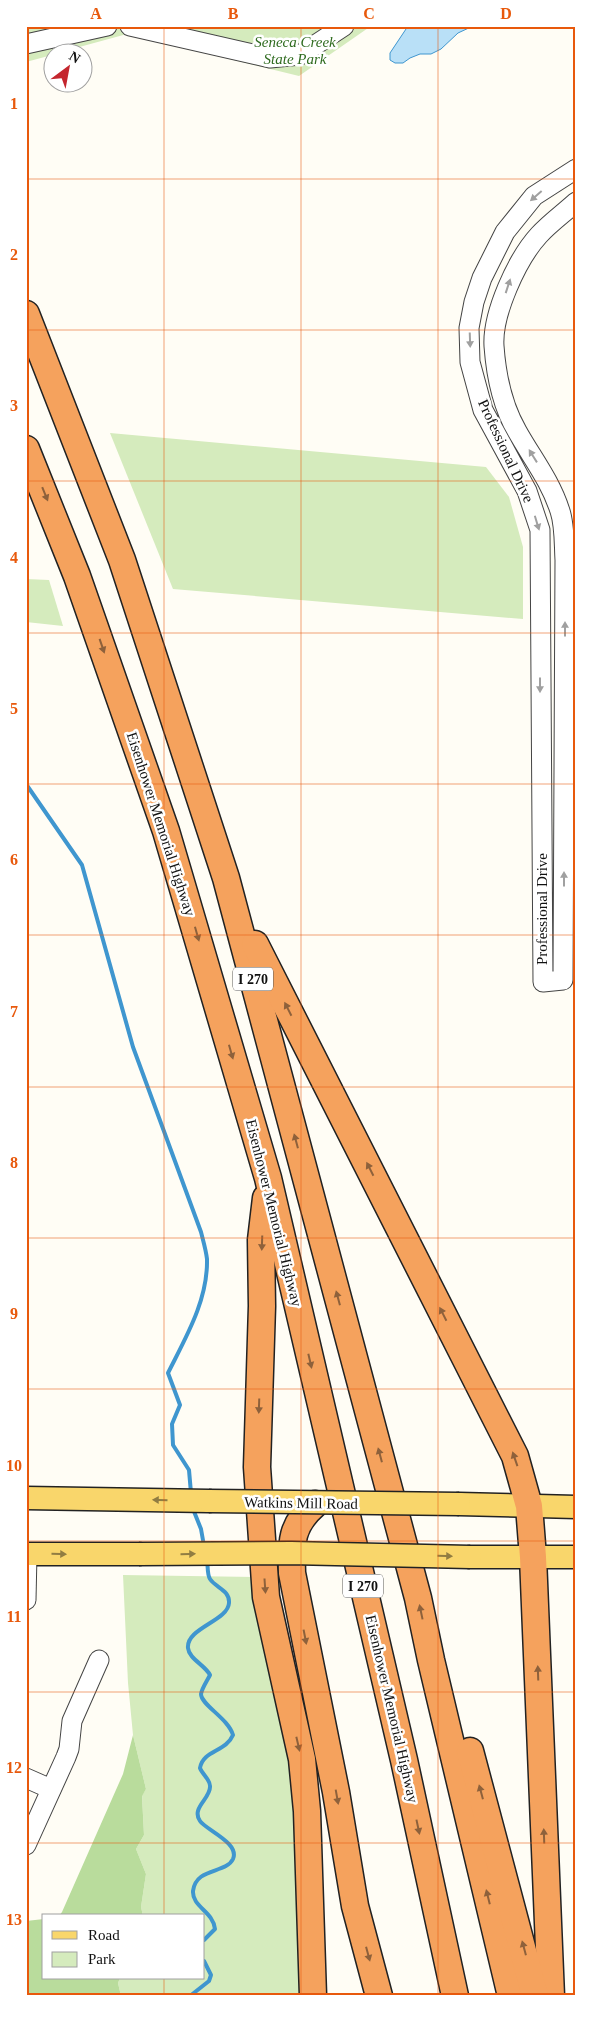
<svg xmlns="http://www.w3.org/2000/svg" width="602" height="2022" font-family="Georgia,serif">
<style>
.green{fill:#d5ebbd}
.forest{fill:#b9dc9c}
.water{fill:#b9e0f7;stroke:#3f96cf}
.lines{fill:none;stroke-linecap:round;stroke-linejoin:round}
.stream{stroke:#3f96cf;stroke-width:4}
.minor-casing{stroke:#444;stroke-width:21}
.major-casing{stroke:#222;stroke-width:25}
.highway-casing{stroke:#222;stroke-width:29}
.minor{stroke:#fff;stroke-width:19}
.major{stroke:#f9d66b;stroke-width:22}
.highway{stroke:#f5a25d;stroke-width:26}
.major-bridge-casing{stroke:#222;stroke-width:25;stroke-linecap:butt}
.major-bridge{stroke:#f9d66b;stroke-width:22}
.oneway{fill:#a0a0a0}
.oneway2{fill:#8e613b}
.oneway3{fill:#917d42}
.grid{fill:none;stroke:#e8590c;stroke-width:1;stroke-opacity:0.55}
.labels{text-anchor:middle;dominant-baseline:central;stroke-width:5;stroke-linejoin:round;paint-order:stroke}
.shield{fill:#fff;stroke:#585858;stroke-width:1}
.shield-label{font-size:14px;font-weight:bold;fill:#111}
.park-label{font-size:15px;font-style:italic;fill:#2f6b1f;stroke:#fff}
.street-label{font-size:15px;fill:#111;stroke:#fff}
.neatline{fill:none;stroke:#e8590c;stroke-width:2}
.grid-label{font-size:16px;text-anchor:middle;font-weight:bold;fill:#e8590c}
</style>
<rect width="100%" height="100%" fill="#fffdf5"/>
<g class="green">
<polygon points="26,26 371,26 299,76 127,34 61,52 52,52 52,55 26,62"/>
<polygon points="110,433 486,467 509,497 523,547 523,619 173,589"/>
<polygon points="26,579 49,580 63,626 26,622"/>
<polygon points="123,1575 255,1577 292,1749 305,1996 121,1996 118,1983 120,1978 204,1978 204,1916 143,1916 141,1907 146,1874 136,1849 144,1835 142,1795 146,1789 133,1735 128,1683"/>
</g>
<g class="forest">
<polygon points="133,1735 146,1789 142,1796 144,1835 136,1849 146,1874 141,1907 143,1916 59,1916 62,1912 123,1774"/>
<polygon points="44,1919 44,1978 120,1978 118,1983 121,1996 26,1996 26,1921"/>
</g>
<polygon class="water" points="408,26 473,26 458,33 441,49 431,54 420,54 410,58 403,63 395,63 390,60 390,53"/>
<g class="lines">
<g class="stream">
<path d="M26,784L82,865L133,1047L201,1232C203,1240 206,1250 207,1259C208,1300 186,1337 168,1373L180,1405L172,1424L173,1445L189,1470L191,1493"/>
<polyline points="193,1509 201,1529 204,1546"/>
<path d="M204,1940L215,1929C213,1911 192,1907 193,1891C196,1867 226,1874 233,1859C240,1843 206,1830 200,1821C191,1808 210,1799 210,1787C211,1780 202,1774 200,1768C203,1750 226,1752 233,1735C228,1718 201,1705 201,1694C202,1688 207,1681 210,1675C205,1665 189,1659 188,1648C186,1628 228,1621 229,1603C230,1590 216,1588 210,1579C207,1575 208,1565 207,1560"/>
<polyline points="190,1996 209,1981 211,1975 204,1961"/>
</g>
<defs>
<g id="minor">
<polyline points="130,26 270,58 300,55 344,26"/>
<polyline points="26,44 107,26"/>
<path d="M576,169L534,196L505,232L482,278L474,302L469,328L470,362L483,410L527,491L540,530L543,982L563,980L565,560C564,545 565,526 560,511C550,480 532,458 517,431C503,407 496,374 494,346C492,314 517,259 539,235C550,223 564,213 576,202"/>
<polyline points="26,1600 27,1554"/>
<polyline points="26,1778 51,1789"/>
<polyline points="26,1845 66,1757 69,1749 72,1721 99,1660"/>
</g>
<g id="major">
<polyline points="26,1498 209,1501"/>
<polyline points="459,1504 576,1507"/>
<polyline points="26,1554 139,1554"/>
<polyline points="470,1557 576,1557"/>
</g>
<g id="highway">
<polyline points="26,314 122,560 226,878 418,1598 431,1660 511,1996"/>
<polyline points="26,449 77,576 166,831 268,1178 404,1760 455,1996"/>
<polyline points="255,944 515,1456 529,1506 533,1557 551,1996"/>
<polyline points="266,1198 261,1240 262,1306 257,1467 266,1597 302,1759 307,1811 313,1996"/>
<path d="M315,1504C291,1525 291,1542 292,1573L336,1792L355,1906L379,1996"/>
<polyline points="470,1751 535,1996"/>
</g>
</defs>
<use href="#minor" class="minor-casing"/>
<use href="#major" class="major-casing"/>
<use href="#highway" class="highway-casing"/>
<use href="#minor" class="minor"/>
<use href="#major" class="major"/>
<use href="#highway" class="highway"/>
<defs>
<g id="major-bridge">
<polyline points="209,1501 459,1504"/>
<polyline points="139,1554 291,1553 470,1557"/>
</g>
</defs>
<use href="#major-bridge" class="major-bridge-casing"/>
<use href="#major-bridge" class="major-bridge"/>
</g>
<defs><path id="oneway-solid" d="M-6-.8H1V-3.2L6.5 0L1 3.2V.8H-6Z" transform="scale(1.25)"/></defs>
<g class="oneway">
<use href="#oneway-solid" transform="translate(536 196) rotate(139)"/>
<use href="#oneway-solid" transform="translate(508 286) rotate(-72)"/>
<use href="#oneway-solid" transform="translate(470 340) rotate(88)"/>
<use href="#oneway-solid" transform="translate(533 456) rotate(-122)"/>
<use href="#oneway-solid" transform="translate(537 523) rotate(73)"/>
<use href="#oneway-solid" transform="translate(565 629) rotate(-90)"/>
<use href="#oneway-solid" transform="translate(540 685) rotate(90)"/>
<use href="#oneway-solid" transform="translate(564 879) rotate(-90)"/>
</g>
<g class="oneway2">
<use href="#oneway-solid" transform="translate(45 494) rotate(68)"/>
<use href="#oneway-solid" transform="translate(102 646) rotate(71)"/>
<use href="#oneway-solid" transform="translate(197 934) rotate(74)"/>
<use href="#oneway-solid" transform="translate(288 1009) rotate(-117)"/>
<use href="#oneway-solid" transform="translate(231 1052) rotate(74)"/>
<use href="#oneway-solid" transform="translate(296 1141) rotate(-105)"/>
<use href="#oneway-solid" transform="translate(370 1169) rotate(-117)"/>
<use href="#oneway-solid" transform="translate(262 1243) rotate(92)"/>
<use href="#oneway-solid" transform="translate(338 1298) rotate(-105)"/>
<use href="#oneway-solid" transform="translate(443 1314) rotate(-117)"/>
<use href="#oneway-solid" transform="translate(310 1361) rotate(77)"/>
<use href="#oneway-solid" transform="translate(259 1406) rotate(92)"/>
<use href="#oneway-solid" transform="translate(380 1455) rotate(-105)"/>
<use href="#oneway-solid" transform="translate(515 1459) rotate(-109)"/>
<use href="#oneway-solid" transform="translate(265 1586) rotate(86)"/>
<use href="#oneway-solid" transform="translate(421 1612) rotate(-102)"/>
<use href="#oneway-solid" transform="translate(305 1637) rotate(79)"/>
<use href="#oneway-solid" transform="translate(538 1673) rotate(-92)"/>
<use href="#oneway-solid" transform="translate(298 1744) rotate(77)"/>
<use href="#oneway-solid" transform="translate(481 1792) rotate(-105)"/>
<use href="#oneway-solid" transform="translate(337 1797) rotate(80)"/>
<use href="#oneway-solid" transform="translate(418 1827) rotate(78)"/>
<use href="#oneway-solid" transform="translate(544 1836) rotate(-92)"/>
<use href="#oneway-solid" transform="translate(488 1897) rotate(-104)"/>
<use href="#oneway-solid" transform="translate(524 1948) rotate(-105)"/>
<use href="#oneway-solid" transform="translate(368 1954) rotate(75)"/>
</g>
<g class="oneway3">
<use href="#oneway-solid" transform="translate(160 1500) rotate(-179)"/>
<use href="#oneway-solid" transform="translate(59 1554) rotate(1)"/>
<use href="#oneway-solid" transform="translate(188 1554) rotate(-1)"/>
<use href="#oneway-solid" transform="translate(445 1556) rotate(1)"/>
</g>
<path class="grid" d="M164,26V1916M301,26V1996M438,26V1996M26,179H576M26,330H576M26,481H576M26,633H576M26,784H576M26,935H576M26,1087H576M26,1238H576M26,1389H576M26,1541H576M26,1692H576M26,1843H576M164,1978V1996"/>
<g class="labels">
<g class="shield">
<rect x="233" y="967.5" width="40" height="23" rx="4"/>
<rect x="343" y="1574.5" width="40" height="23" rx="4"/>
</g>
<g class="shield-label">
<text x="253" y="979">I 270</text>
<text x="363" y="1586">I 270</text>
</g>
<g class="park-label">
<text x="295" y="42">Seneca Creek<tspan x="295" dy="17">State Park</tspan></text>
</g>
<g class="street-label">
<text transform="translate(506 451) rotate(65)">Professional Drive</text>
<text transform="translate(161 824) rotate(72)">Eisenhower Memorial Highway</text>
<text transform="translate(542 909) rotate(-90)">Professional Drive</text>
<text transform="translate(274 1213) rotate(76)">Eisenhower Memorial Highway</text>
<text transform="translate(301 1503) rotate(1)">Watkins Mill Road</text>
<text transform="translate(392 1709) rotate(77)">Eisenhower Memorial Highway</text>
</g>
</g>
<rect width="602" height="2022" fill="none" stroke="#ffffff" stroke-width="55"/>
<rect x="42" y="1914" width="162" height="65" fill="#ffffff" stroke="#a0a0a0"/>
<rect x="52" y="1931" width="25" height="8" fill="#f9d66b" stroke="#a0a0a0"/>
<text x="88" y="1940" font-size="15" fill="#111111">Road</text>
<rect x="52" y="1952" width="25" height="15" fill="#d5ebbd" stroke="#a0a0a0"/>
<text x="88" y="1964" font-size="15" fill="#111111">Park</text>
<g transform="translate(68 68) rotate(32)"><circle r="24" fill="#ffffff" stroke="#a0a0a0"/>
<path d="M0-4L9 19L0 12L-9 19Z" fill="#c4262e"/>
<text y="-8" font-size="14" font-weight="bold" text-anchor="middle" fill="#111111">N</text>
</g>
<rect x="28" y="28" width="546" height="1966" class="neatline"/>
<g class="grid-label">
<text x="96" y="19">A</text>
<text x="233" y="19">B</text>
<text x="369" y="19">C</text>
<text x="506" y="19">D</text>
<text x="14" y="109">1</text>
<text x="14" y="260">2</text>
<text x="14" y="411">3</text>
<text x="14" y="563">4</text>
<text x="14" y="714">5</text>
<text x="14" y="865">6</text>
<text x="14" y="1017">7</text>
<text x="14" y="1168">8</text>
<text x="14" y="1319">9</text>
<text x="14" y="1471">10</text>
<text x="14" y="1622">11</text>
<text x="14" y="1773">12</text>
<text x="14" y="1925">13</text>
</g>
</svg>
